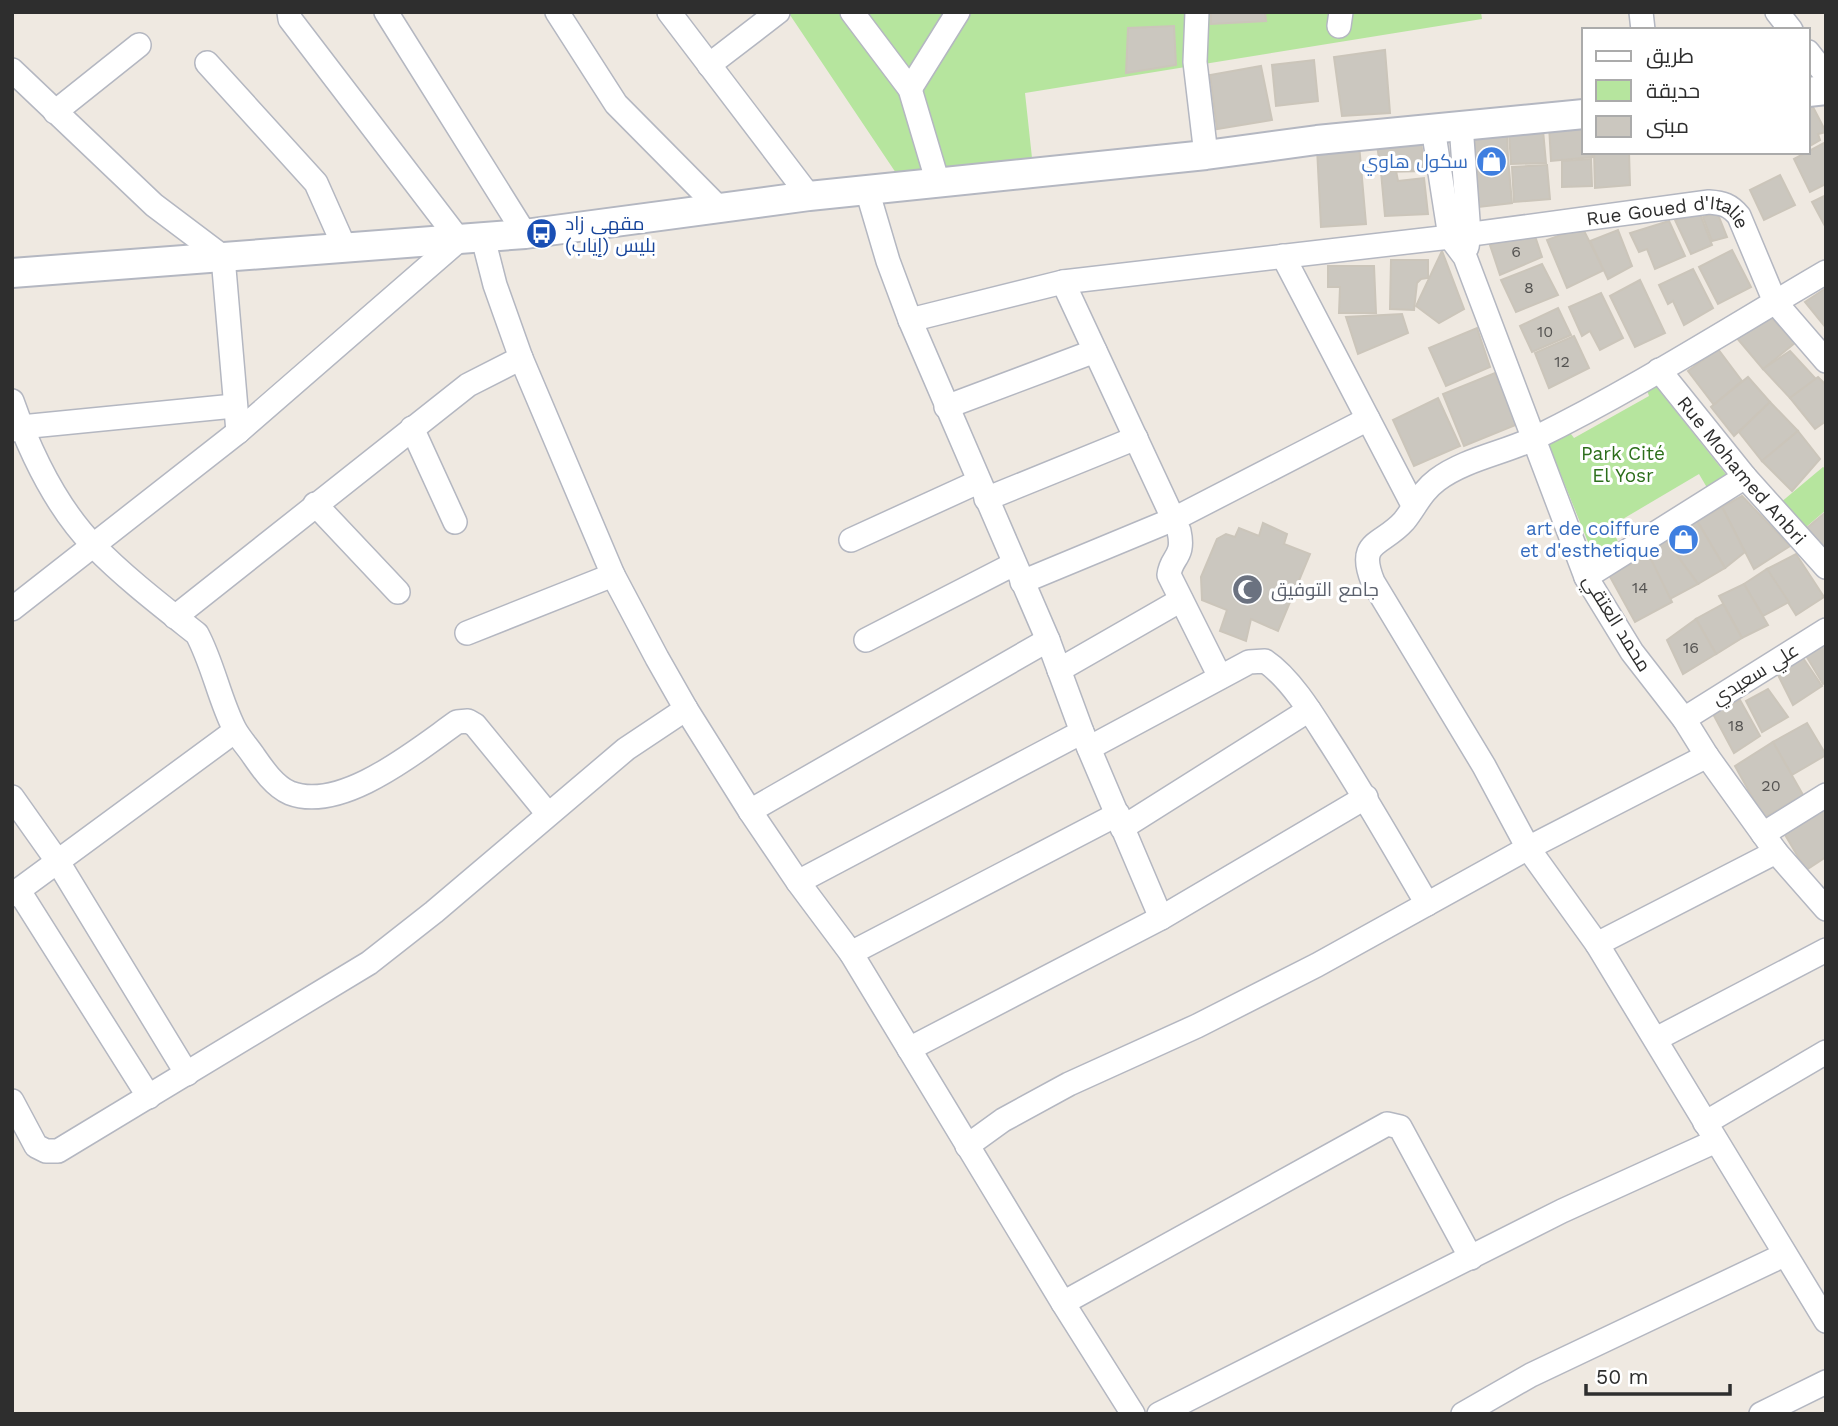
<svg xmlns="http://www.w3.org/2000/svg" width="1838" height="1426" font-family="'Work Sans',Cairo,sans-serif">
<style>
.green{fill:#b6e59e}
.building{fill:#cbc7bf;stroke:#cbc5ba;stroke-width:2}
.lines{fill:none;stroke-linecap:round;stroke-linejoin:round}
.minor-casing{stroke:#b4b7c1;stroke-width:26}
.tertiary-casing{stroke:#b4b7c1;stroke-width:32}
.minor{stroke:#fff;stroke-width:23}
.tertiary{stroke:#fff;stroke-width:28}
.labels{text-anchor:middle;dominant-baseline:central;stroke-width:6;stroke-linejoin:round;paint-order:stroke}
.number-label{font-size:16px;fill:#555452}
.shop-label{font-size:19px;fill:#366cbe;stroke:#fff;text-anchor:end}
.transit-label{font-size:19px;fill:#164399;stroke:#fff;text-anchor:start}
.street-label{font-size:19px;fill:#2e2e2e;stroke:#fff}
.park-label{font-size:19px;fill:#2c6e1b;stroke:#fff}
.worship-label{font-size:19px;fill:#5b616d;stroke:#fff;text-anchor:start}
</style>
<rect width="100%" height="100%" fill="#efe9e1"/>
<g class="green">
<polygon points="788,12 1481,12 1482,19 1025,93 1032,158 896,173"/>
<polygon points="1651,380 1729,478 1709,491 1699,474 1611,526 1619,544 1594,557 1548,443 1565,426 1574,438 1649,396 1644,381"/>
<polygon points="1823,467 1826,469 1826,510 1805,528 1780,503"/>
</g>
<g class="building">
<polygon points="1211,12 1265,12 1266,21 1211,24"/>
<polygon points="1174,26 1176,65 1126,73 1128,28"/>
<polygon points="1385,50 1390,113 1342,116 1334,57"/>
<polygon points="1314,60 1318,101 1276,106 1272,65"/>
<polygon points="1261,66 1272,120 1217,129 1210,75"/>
<polygon points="1813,107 1826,132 1818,134 1820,140 1808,147 1808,108"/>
<polygon points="1584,123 1584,152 1592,152 1593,157 1551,161 1549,125"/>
<polygon points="1543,130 1546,163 1511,164 1509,132"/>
<polygon points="1507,132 1508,156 1475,157 1474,133"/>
<polygon points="1421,142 1425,171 1381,172 1377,145"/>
<polygon points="1826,142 1826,184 1810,192 1794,159"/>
<polygon points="1359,144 1366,224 1321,227 1317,148"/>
<polygon points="1594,152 1629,152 1630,185 1595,188"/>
<polygon points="1476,158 1508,158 1512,203 1479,207"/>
<polygon points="1591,159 1592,186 1562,187 1562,161"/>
<polygon points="1547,165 1550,199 1514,202 1512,167"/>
<polygon points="1396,171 1398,181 1424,178 1428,214 1385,216 1381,172"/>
<polygon points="1780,175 1795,205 1764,220 1750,190"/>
<polygon points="1826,195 1826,228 1812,202"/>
<polygon points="1717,212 1727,237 1712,241 1703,217"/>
<polygon points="1700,214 1712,245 1691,254 1675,220"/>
<polygon points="1669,221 1685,256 1655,269 1647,249 1639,252 1630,233"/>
<polygon points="1582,227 1604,270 1567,288 1547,240"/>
<polygon points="1533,230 1542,257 1500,275 1490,245"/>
<polygon points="1618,230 1632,266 1608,279 1590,241"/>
<polygon points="1732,250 1751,287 1718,304 1699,267"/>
<polygon points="1442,251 1464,309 1439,323 1416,306"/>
<polygon points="1391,260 1428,260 1428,278 1421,279 1417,283 1414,310 1390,309"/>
<polygon points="1542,264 1558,295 1516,312 1501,280"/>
<polygon points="1328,266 1374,266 1376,313 1339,313 1340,287 1328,287"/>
<polygon points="1693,269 1713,308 1684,325 1673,301 1668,304 1659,285"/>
<polygon points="1640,280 1665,333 1635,347 1610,296"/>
<polygon points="1826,288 1826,328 1805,302"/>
<polygon points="1601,293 1623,338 1600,350 1590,331 1582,336 1569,307"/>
<polygon points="1558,308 1571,335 1532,352 1520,326"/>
<polygon points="1402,314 1408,333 1358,354 1346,317"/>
<polygon points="1771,317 1795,343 1763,369 1736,337"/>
<polygon points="1477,328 1490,367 1446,386 1429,348"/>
<polygon points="1574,336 1589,368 1549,388 1535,353"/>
<polygon points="1718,349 1742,381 1714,405 1688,371"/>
<polygon points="1790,351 1816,379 1790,398 1763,369"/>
<polygon points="1495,373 1518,424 1464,446 1443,394"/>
<polygon points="1748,377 1770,402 1734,436 1711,407"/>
<polygon points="1818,377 1826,385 1826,421 1815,429 1790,398"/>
<polygon points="1438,398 1460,446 1414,466 1393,420"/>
<polygon points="1770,402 1798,431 1762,461 1739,432"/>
<polygon points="1798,431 1820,459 1792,491 1762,461"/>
<polygon points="1742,496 1790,546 1754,569 1722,507"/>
<polygon points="1722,507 1745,552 1725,568 1697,521"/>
<polygon points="1826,512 1826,551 1807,528"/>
<polygon points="1697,521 1725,568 1698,584 1665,539"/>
<polygon points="1263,523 1287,534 1284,544 1310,554 1278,631 1251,619 1246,641 1220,631 1227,610 1202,600 1201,577 1217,539 1226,534 1235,537 1239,528 1259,536"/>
<polygon points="1665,539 1698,584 1670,599 1645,550"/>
<polygon points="1796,554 1824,597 1796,615 1767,569"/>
<polygon points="1649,555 1672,602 1635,622 1609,575"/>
<polygon points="1767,569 1789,602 1763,616 1744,584"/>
<polygon points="1744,584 1768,625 1742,638 1719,596"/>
<polygon points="1723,604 1742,638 1716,654 1696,619"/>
<polygon points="1696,619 1716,654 1683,674 1667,640"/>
<polygon points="1826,643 1826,681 1823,684 1805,654"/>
<polygon points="1803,658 1822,686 1793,705 1777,673"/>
<polygon points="1768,689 1788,717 1762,732 1746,701"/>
<polygon points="1740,700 1760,736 1734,753 1713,714"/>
<polygon points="1807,723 1826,755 1792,775 1773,742"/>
<polygon points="1773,742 1803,795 1764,818 1735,766"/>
<polygon points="1826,804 1826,857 1806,870 1784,833"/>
</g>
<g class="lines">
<defs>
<g id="minor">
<polyline points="386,12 525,234"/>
<polyline points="557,12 616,104 719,208"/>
<polyline points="669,12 809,196"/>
<polyline points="852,12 910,89 938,183"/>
<polyline points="1197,12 1195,62 1206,155"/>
<polyline points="1641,12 1643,30"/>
<polyline points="1777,12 1791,30"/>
<polyline points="1339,26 1341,12"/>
<polyline points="1808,52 1826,75"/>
<polyline points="207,63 316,183 344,246"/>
<polyline points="709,65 778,12"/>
<polyline points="12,70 154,205 223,257 238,432"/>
<polyline points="910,89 958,12"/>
<polyline points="55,112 139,45"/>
<polyline points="1461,125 1469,234 1467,247"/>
<polyline points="1433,128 1450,237 1465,257 1586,577 1632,652 1684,719 1707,756 1776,852 1826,909"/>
<polyline points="867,190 888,261 910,320 1048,640 1082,732 1161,918"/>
<polyline points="483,238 495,285 521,358 613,575 657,658 686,709 750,811 798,882 851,953 1063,1303 1133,1414"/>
<polyline points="1283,256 1413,505"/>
<path d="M1826,272C1730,328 1635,389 1535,438C1504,453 1465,459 1437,480C1421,492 1416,506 1404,521C1382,546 1356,540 1373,582L1484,766L1528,848L1597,944L1826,1321"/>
<path d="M1063,282L1179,531C1185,558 1171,556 1169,575L1220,677"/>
<path id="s1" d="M910,320L1063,282L1450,237L1709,202C1723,203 1730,205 1739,216L1775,302L1826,361"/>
<path id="s2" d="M1659,370L1745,477L1826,567"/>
<path d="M12,401C30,452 56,507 94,546C124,577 163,607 197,634C213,664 219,698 234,728C239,738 247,746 253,755C262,768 274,786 290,793C342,813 417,750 457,722L468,721L475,725L548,814"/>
<polyline points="946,407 1095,351"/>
<polyline points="412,428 455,522"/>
<polyline points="12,430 21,427 234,406"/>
<polyline points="986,499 1136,438"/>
<polyline points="315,504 398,592"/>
<polyline points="851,540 978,482"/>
<polyline points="1586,577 1745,477"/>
<polyline points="1022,582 1174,519 1368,419"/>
<polyline points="12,609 238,432 459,240 290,19 289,12"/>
<polyline points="175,617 468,385 521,358"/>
<polyline points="467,633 613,575"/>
<polyline points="866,640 1014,564"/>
<polyline points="1059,670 1181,600"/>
<polyline points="1684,719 1826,630"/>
<path d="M1089,748L1249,662L1265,661C1289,677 1311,712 1326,736C1362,791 1394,847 1427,904"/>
<polyline points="12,797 58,862 187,1074"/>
<polyline points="750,811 1048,640"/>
<polyline points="1122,828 1309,710"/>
<polyline points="1763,834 1826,795"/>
<polyline points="798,882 1082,732"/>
<polyline points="19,891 149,1097"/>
<polyline points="12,895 235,731"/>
<polyline points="1597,944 1776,852"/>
<polyline points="851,953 1118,814"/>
<polyline points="1656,1039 1826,950"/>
<polyline points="909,1049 1161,918 1366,797"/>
<polyline points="12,1101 36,1146 46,1151 58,1151 369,963 434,912 626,749 686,709"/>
<polyline points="1705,1123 1826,1052"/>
<polyline points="967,1146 1003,1120 1069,1084 1197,1026 1317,965 1528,848 1707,756"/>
<polyline points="1063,1303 1387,1124 1400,1127 1471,1258"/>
<polyline points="1159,1414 1562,1211 1716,1141"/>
<polyline points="1463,1414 1531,1375 1784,1255"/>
<polyline points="1761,1414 1826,1382"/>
</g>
<g id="tertiary">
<polyline points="1808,92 1826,90"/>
<polyline points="12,273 525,234 809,196 1206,155 1317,140 1584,114"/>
</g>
</defs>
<use href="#minor" class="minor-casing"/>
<use href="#tertiary" class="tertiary-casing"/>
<use href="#minor" class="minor"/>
<use href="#tertiary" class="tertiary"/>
</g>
<defs>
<symbol id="shop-disc" viewBox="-11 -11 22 22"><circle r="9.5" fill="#3f7fe0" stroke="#fff"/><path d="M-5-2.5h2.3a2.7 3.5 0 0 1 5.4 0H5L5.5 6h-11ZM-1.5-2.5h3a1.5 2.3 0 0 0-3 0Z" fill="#fff"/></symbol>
<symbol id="bus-disc" viewBox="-11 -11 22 22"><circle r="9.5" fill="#1a4fb4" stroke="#fff"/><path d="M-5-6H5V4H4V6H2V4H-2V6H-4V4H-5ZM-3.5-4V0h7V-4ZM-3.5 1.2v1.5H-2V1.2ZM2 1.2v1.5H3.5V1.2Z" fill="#fff"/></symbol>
<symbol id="mosque-disc" viewBox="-11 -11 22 22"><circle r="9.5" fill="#6b7280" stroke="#fff"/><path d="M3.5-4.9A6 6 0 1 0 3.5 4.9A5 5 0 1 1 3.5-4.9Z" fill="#fff"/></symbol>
</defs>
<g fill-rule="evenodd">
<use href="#shop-disc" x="1474" y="144" width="35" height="35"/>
<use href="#bus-disc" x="524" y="216" width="35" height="35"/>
<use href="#shop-disc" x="1666" y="522" width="35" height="35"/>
<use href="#mosque-disc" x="1230" y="572" width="35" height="35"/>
</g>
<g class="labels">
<g class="number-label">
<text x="1516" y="251">6</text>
<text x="1529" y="287">8</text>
<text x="1545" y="331">10</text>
<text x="1562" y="361">12</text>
<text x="1640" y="587">14</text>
<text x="1691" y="647">16</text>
<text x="1736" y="725">18</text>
<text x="1771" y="785">20</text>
</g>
<g class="shop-label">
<text x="1468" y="161">سكول هاوي</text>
<text x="1660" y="528">art de coiffure<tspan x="1660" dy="22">et d'esthetique</tspan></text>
</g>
<g class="transit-label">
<text x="565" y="223">مقهى زاد<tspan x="565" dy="22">بليس (إياب)</tspan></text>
</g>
<g class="street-label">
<text stroke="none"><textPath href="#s1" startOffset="770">Rue Goued d'Italie</textPath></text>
<text stroke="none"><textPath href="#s2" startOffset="130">Rue Mohamed Anbri</textPath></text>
<text transform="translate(1617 623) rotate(58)">محمد العتقي</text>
<text transform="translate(1755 674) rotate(-32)">علي سعيدي</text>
</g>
<g class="park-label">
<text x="1623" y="453">Park Cité<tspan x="1623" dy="22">El Yosr</tspan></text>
</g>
<g class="worship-label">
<text x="1271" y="589">جامع التوفيق</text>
</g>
</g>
<rect width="1838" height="1426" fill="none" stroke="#2e2e2e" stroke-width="28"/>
<rect x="1582" y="28" width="228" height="126" fill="#ffffff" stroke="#ababab" stroke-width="2"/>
<rect x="1596" y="51" width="35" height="10" fill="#ffffff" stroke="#ababab" stroke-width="2"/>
<text x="1646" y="63" font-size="21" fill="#2e2e2e">طريق</text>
<rect x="1596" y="80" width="35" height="21" fill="#b6e59e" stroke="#ababab" stroke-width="2"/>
<text x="1646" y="98" font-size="21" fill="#2e2e2e">حديقة</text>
<rect x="1596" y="116" width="35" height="21" fill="#cbc7bf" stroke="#ababab" stroke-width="2"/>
<text x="1646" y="133" font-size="21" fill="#2e2e2e">مبنى</text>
<path d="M1586 1384v10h144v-10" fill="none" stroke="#2e2e2e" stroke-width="3.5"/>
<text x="1596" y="1384" font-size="21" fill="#2e2e2e" stroke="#ffffff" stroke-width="5" paint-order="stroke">50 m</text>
</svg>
